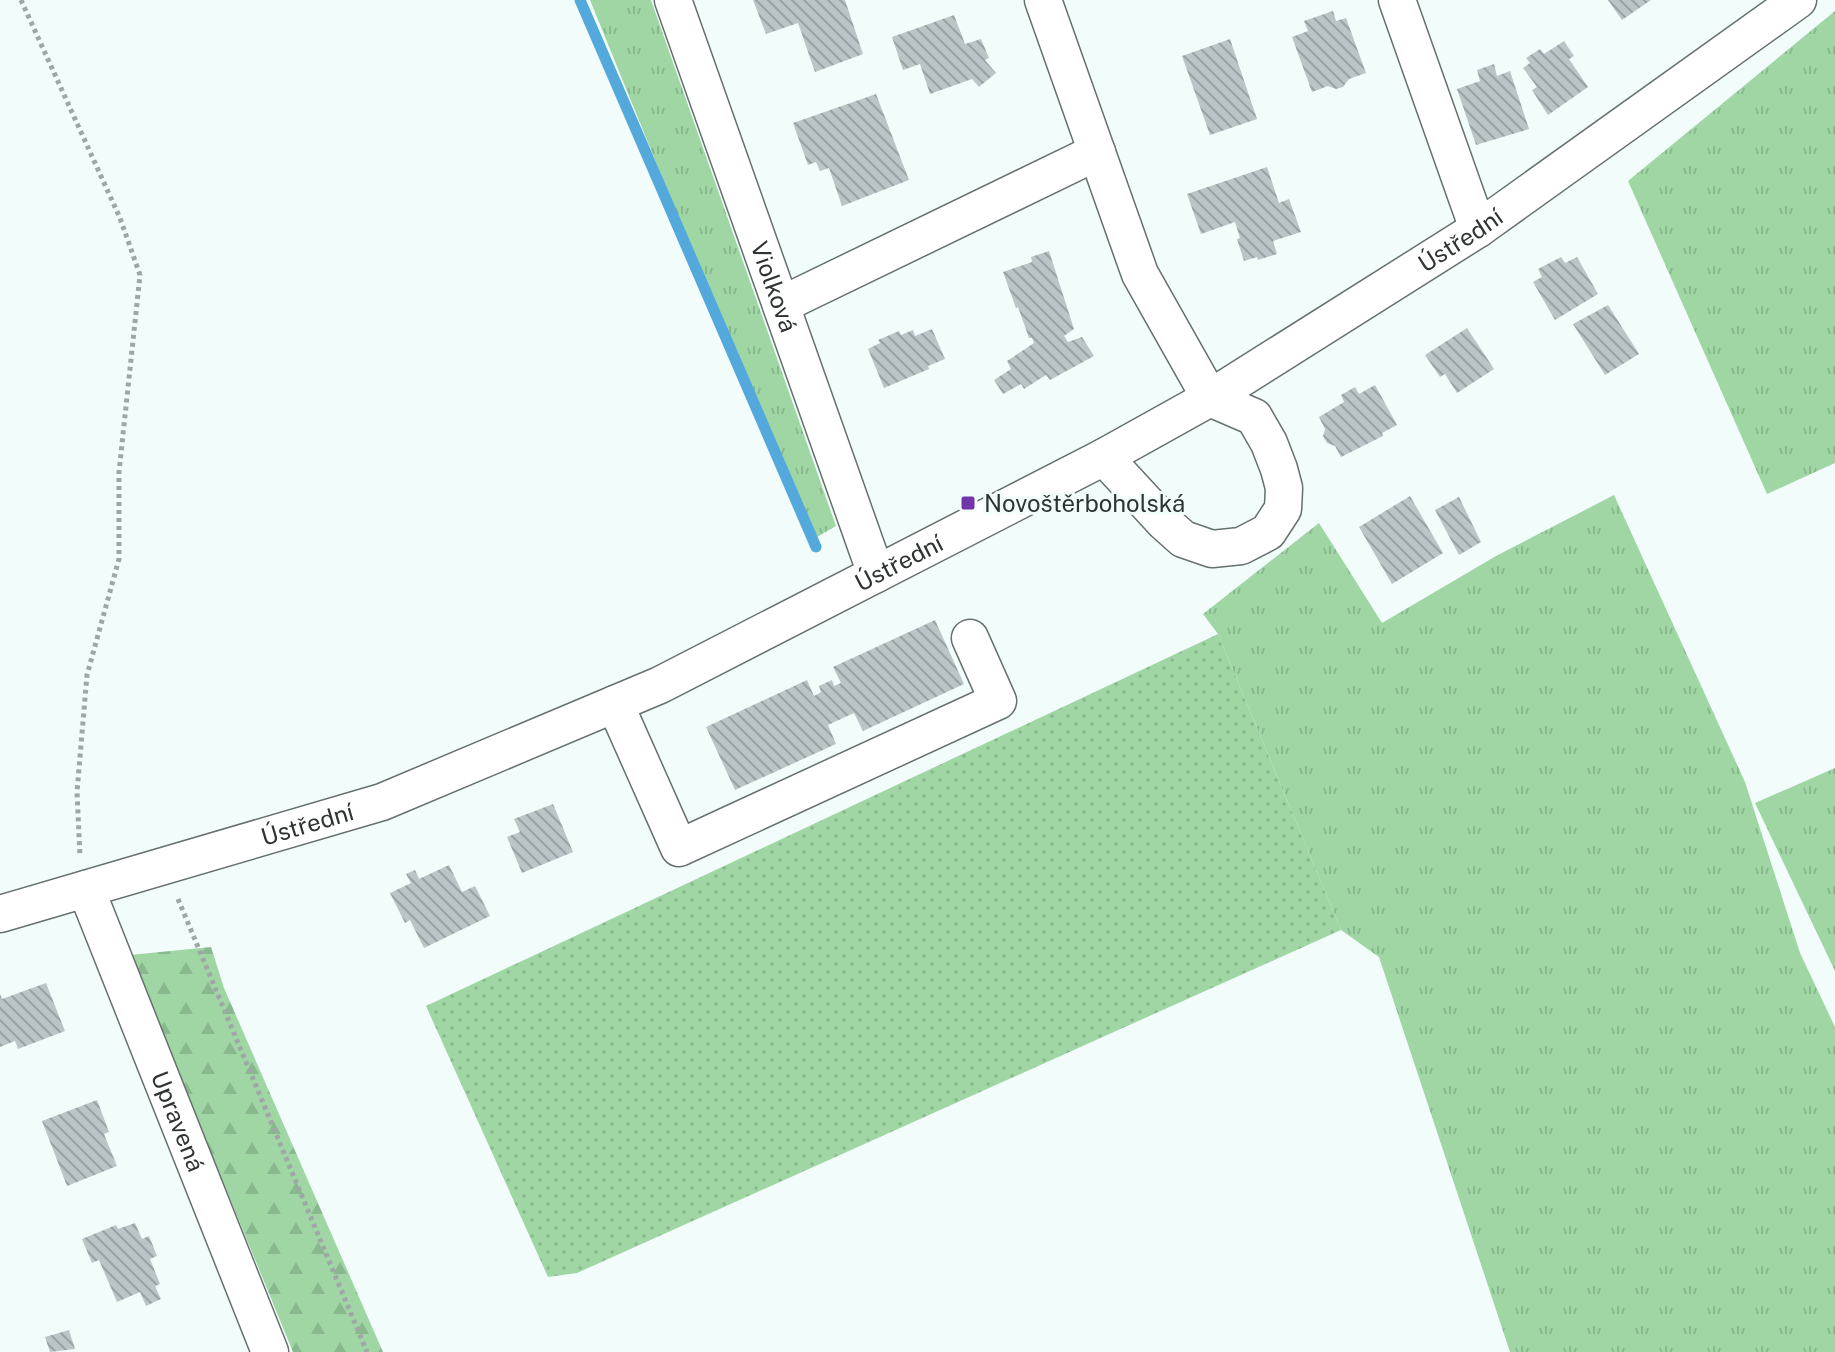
<svg xmlns="http://www.w3.org/2000/svg" width="1835" height="1352" font-family="'Public Sans',sans-serif">
<style>
.grass{fill:url(#grass-tufts)}
.forest{fill:url(#forest-firs)}
.garden{fill:url(#garden-dots)}
.lines{fill:none;stroke-linecap:round;stroke-linejoin:round}
.stream{stroke:#53a9dc;stroke-width:11}
.building{fill:url(#building-back-hatch)}
.minor-casing{stroke:#66706f;stroke-width:39}
.path{stroke:#9fa7a6;stroke-width:5;stroke-dasharray:4 4;stroke-linecap:butt}
.minor{stroke:#fff;stroke-width:36}
.poi-dot{fill:#7234a9;stroke:#f1fcfb;stroke-width:3}
.labels{text-anchor:middle;dominant-baseline:central;stroke-width:6;stroke-linejoin:round;paint-order:stroke}
.street-label{font-size:24px;fill:#2f3332;stroke:#f1fcfb}
.poi-label{font-size:24px;fill:#2f3332;stroke:#f1fcfb;text-anchor:start}
</style>
<defs>
<pattern id="grass-tufts" width="24" height="20" patternUnits="userSpaceOnUse" patternTransform="scale(2)"><rect width="24" height="20" fill="#9fd6a4"/><path d="M3 7l-1-3M5 7V3M7 7l1-3M15 17l-1-3M17 17v-4M19 17l1-3" fill="none" stroke="#89b88e"/></pattern>
<pattern id="forest-firs" width="22" height="20" patternUnits="userSpaceOnUse" patternTransform="scale(2)"><rect width="22" height="20" fill="#9fd6a4"/><path d="M5 1l3.5 6h-7zM16 11l3.5 6h-7z" fill="#89b88e"/></pattern>
<pattern id="garden-dots" width="8" height="8" patternUnits="userSpaceOnUse" patternTransform="scale(2)"><rect width="8" height="8" fill="#9fd6a4"/><path d="M2 2h.1M6 6h.1" fill="none" stroke="#89b88e" stroke-width="1.8" stroke-linecap="round"/></pattern>
<pattern id="building-back-hatch" width="6" height="6" patternUnits="userSpaceOnUse" patternTransform="scale(2)"><rect width="6" height="6" fill="#bbc5c8"/><path d="M-1 5l2 2M0 0l6 6M5-1l2 2" fill="none" stroke="#98a1a3"/></pattern>
</defs>
<rect width="100%" height="100%" fill="#f1fcfb"/>
<g class="grass">
<polygon points="590,0 651,0 836,526 810,541"/>
<polygon points="1835,11 1835,463 1767,494 1628,181"/>
<polygon points="1614,495 1745,782 1800,953 1835,1027 1835,1352 1510,1352 1379,957 1341,930 1218,634 1203,614 1319,523 1382,623 1496,556"/>
<polygon points="1835,768 1835,971 1755,803"/>
</g>
<polygon class="forest" points="211,947 224,988 383,1352 293,1352 130,955"/>
<polygon class="garden" points="1218,634 1341,930 577,1273 548,1277 426,1006"/>
<g class="lines">
<polyline class="stream" points="580,0 816,547"/>
</g>
<g class="building">
<polygon points="753,0 845,0 863,54 815,72 798,23 766,34"/>
<polygon points="1608,0 1651,0 1622,20"/>
<polygon points="1333,11 1336,21 1346,18 1366,73 1349,79 1343,87 1336,89 1328,86 1312,92 1292,37 1308,31 1304,21"/>
<polygon points="954,15 965,44 981,39 989,58 985,60 996,73 979,87 972,79 930,94 920,64 903,70 892,37"/>
<polygon points="1230,39 1257,119 1210,135 1182,56"/>
<polygon points="1564,41 1574,56 1569,59 1588,87 1548,115 1532,90 1537,87 1523,68 1530,63 1526,58 1540,49 1544,54"/>
<polygon points="1494,64 1497,76 1510,71 1529,129 1476,145 1457,89 1480,81 1477,70"/>
<polygon points="876,94 909,180 842,206 829,168 820,171 816,162 808,165 793,123"/>
<polygon points="1267,167 1279,203 1289,199 1301,232 1273,241 1277,254 1258,260 1257,257 1244,261 1237,239 1240,238 1235,222 1201,234 1187,194"/>
<polygon points="1049,251 1074,329 1064,336 1068,342 1082,337 1094,356 1050,380 1046,375 1024,389 1021,384 1003,394 994,380 1011,369 1007,361 1034,343 1032,338 1029,338 1018,307 1016,308 1003,272 1032,262 1031,257"/>
<polygon points="1561,257 1565,263 1577,257 1598,294 1555,320 1533,282 1542,277 1538,269"/>
<polygon points="1608,305 1639,354 1605,375 1573,324"/>
<polygon points="1467,328 1494,369 1457,393 1445,374 1440,377 1425,355"/>
<polygon points="932,329 945,359 928,366 929,369 884,388 868,349 880,343 878,340 899,331 901,335 913,330 915,336"/>
<polygon points="1375,385 1397,425 1382,433 1383,436 1341,457 1335,446 1327,443 1323,436 1325,429 1319,417 1344,402 1341,395 1355,387 1359,394"/>
<polygon points="1410,496 1443,553 1392,584 1359,527"/>
<polygon points="1459,497 1481,542 1459,555 1435,510"/>
<polygon points="935,620 964,684 863,731 854,713 828,725 836,744 735,790 706,727 807,680 814,696 821,692 819,686 832,680 834,686 841,683 833,667"/>
<polygon points="553,804 573,852 522,873 507,837 520,832 514,819"/>
<polygon points="449,865 462,892 475,886 490,916 424,948 410,920 405,923 390,893 411,883 406,874 415,870 419,879"/>
<polygon points="46,983 65,1031 18,1049 15,1041 0,1047 0,994 2,999"/>
<polygon points="97,1100 109,1132 104,1134 117,1166 67,1186 42,1121"/>
<polygon points="135,1223 142,1239 149,1236 157,1256 150,1259 160,1284 155,1286 161,1299 146,1306 140,1292 117,1302 99,1260 92,1263 82,1239 116,1225 118,1229"/>
<polygon points="69,1330 75,1349 50,1352 45,1337"/>
</g>
<g class="lines">
<defs>
<g id="minor">
<path id="s1" d="M673,0L876,574"/>
<polyline points="1043,0 1140,274 1210,398 1254,417 1269,443 1279,469 1284,488 1283,509 1268,532 1241,546 1212,549 1183,539 1164,522 1104,457"/>
<polyline points="1397,0 1478,229"/>
<polyline points="781,305 1097,152"/>
<polyline points="615,704 679,848 998,701 970,638"/>
<path id="s2" d="M86,889L270,1352"/>
<path id="s3" d="M0,914L382,802L660,685L1104,457L1210,398L1478,229L1798,0"/>
</g>
</defs>
<use href="#minor" class="minor-casing"/>
<g class="path">
<polyline points="21,0 120,218 140,275 119,472 119,559 87,675 77,792 80,856"/>
<polyline points="178,899 367,1352"/>
</g>
<use href="#minor" class="minor"/>
</g>
<rect class="poi-dot" x="960" y="495" width="16" height="16" rx="4"/>
<g class="labels">
<g class="street-label">
<text stroke="none"><textPath href="#s3" startOffset="1616">Ústřední</textPath></text>
<text stroke="none"><textPath href="#s1" startOffset="304">Violková</textPath></text>
<text stroke="none"><textPath href="#s3" startOffset="968">Ústřední</textPath></text>
<text stroke="none"><textPath href="#s3" startOffset="320">Ústřední</textPath></text>
<text stroke="none"><textPath href="#s2" startOffset="250">Upravená</textPath></text>
</g>
<g class="poi-label">
<text x="984" y="503">Novoštěrboholská</text>
</g>
</g>
</svg>
